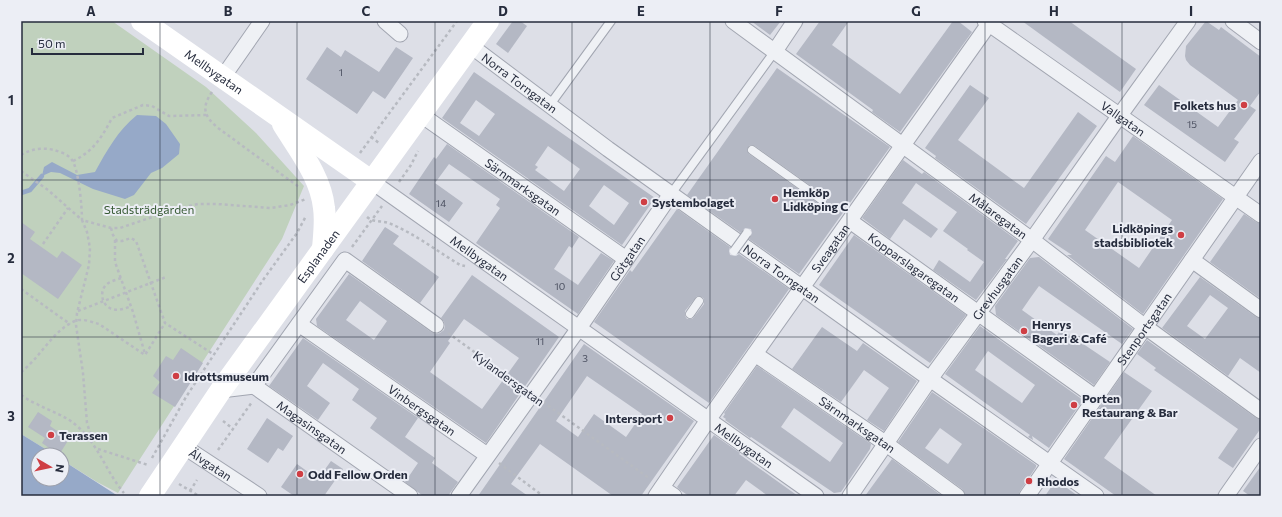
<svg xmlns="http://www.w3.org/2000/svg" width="1282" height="517" font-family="Commissioner,sans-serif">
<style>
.green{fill:#c0d1bd}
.water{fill:#96a9c8}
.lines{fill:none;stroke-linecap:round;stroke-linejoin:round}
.stream{stroke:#96a9c8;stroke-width:4.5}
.building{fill:#b4b8c4;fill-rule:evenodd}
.lane-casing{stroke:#a2a6b1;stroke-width:10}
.street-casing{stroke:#a2a6b1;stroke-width:17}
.path{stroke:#b7bac1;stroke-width:2.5;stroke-dasharray:3 3;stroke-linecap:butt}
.lane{stroke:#eff1f5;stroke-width:8}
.street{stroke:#eff1f5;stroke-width:15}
.secondary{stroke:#fff;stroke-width:22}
.lane-bridge-casing{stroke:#a2a6b1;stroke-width:10;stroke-linecap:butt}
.lane-bridge{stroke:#eff1f5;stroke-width:8}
.grid{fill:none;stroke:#262c3d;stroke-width:1;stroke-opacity:0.55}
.poi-dot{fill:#cf3e44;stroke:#eceef5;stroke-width:1.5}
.labels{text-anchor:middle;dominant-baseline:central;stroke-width:4;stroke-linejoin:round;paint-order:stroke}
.number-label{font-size:10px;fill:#4a4f5f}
.street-label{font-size:12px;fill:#262c3d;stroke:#eceef5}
.poi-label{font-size:12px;font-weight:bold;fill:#262c3d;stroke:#eceef5;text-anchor:start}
.park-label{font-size:12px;fill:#365933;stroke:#eceef5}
.neatline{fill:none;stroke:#262c3d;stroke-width:1.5}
.grid-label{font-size:13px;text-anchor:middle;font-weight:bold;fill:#262c3d}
</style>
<rect width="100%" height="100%" fill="#dddfe7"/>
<polygon class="green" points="21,21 112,21 206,87 256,133 304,186 282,239 118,493 97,482 62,460 62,455 55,455 21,434"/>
<g class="water">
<path d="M137,115L156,116L166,124L180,144L179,154L162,168L151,173L134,195L125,199L93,189L60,173L51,172L42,176L44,167L52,162L77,175L95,172C106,152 118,130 137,115Z"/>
<polygon points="21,434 55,455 38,455 38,479 62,479 62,460 118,496 21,496"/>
</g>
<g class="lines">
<polyline class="stream" points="21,193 30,190 42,176"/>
</g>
<g class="building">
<polygon points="513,21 520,21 527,26 508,53 496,44"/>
<polygon points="751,21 781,21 770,35"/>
<polygon points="820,21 849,21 832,45 900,94 953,21 958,21 972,32 900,132 872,112 873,110 796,54"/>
<polygon points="1022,21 1069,21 1136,69 1120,92"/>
<polygon points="1206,21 1219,30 1221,27 1261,57 1261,91 1250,106 1256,110 1234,139 1239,142 1225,162 1144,105 1159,85 1218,127 1238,100 1190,65 1186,60 1185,56 1186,46"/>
<polygon points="327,47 341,57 345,50 379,72 396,47 413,58 385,99 373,91 357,114 306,79"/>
<path d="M777,68L890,147L799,274L749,239L752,233L751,229L745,228L741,233L687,195ZM750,145L755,146L825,196L827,200L826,203L822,205L819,204L749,154L747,149Z"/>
<path d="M474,72L655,198L622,245L442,118ZM476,100L495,114L479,136L460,123ZM548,146L580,169L564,191L535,170L538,167L535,165ZM604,185L629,203L614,225L589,206Z"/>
<polygon points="970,85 989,98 958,140 1024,188 1078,112 1097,126 1026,224 935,158 936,156 925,148"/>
<path d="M1133,136L1223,199L1143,314L1067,255H1072L1048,239L1106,156L1115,162ZM1118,182L1172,220L1139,268L1085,230Z"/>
<polygon points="447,144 579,237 572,248 569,246 554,269 578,285 601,253 614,261 578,314 476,243 500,208 496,205 500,199 449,164 435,183 463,203 449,222 409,194 434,157 436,159"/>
<polygon points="903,160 922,174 924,172 1018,241 1005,259 1007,259 976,300 933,270 939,260 970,282 984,262 967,250 968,249 943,231 957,212 916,183 902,203 938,229 931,238 904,219 890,239 862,218"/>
<path d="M677,209L730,247L729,251L730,255L736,256L739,254L789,289L709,403L594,322L630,270L632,272ZM697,296L702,297L704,299V304L694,317L692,319H687L685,316V311Z"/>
<polygon points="1244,214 1256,222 1261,224 1261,299 1210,262"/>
<polygon points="21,222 35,232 30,239 57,258 62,251 82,265 58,299 21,273"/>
<polygon points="385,227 399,236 393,244 439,277 420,303 362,261"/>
<polygon points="854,235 966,315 930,363 819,285"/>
<polygon points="1039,257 1133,329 1122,344 1039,286 1031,297 1022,310 1057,335 1061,329 1110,362 1094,385 996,315 995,306 1030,258"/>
<path d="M349,274L431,332L436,334L440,333L444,330L445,326L444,322L441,318L472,275L559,337L486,443L317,326L316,319ZM360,301L387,321L374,340L346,320ZM464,319L519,358L482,409L430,372L450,343L448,341Z"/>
<path d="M1200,277L1256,317L1261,319V373L1240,358L1228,376L1162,328ZM1210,295L1228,308L1205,339L1187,326Z"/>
<path d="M980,326L1083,400L1049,448L1032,436L1033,440L1028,437L1030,435L945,374ZM988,351L1035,385L1022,403L975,370Z"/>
<polygon points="822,327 857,351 863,343 917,381 884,431 867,420 889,388 864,370 841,402 792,369"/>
<polygon points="303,338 418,418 405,437 435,458 432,463 458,482 448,496 423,496 405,482 418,463 370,428 377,418 352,400 359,389 323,363 307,386 330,403 318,420 269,386"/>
<polygon points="1147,340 1256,418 1261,420 1261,428 1233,468 1218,458 1238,429 1154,370 1156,368 1137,354"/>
<path d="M584,344L694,421L641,496H613L540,444L511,484L528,496H478ZM587,376L642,414L626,437L594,414L578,437L556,421Z"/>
<polygon points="181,348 203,363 175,407 152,393 160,382 153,376 166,356 173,360"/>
<path d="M757,366L871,444L870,449L841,492L834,493L751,437L750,438L725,420L726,419L723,417L725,414L724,413ZM794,408L843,443L830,462L781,427Z"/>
<polygon points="1124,372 1152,391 1104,458 1157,496 1116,496 1064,459"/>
<path d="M932,392L1036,465V467L1020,491L1018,496H966L962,489L898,442ZM940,428L962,444L948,464L925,448Z"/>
<polygon points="38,412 52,421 50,426 69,439 59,455 42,443 45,438 28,427"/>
<polygon points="267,418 293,436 283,451 278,448 268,463 247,449"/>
<polygon points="714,435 740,453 739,454 798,496 768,496 746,480 734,496 689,496 680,490 677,487"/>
<polygon points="892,459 942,496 865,496"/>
<polygon points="331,461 343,469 324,496 294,496 281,487 297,464 318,479"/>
<polygon points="1261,466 1261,496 1250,496 1243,491"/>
<polygon points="1056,480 1078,496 1045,496"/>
</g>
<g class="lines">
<defs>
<g id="lane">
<polyline points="549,106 611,21"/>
<polyline points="752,150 822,200"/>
<polyline points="671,194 775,51"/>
<polyline points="690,314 699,301"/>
</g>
<g id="street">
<polyline points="385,21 400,34"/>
<path id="s1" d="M733,21L1032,240L1144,326L1261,411"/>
<path id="s2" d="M985,21L1261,215"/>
<polyline points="1233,21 1261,42"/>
<path id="s3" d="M471,46L608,149L930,379L1096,496"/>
<polyline points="775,51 795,21"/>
<polyline points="223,77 262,21"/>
<path id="s4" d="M420,114L626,259"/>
<path id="s5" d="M371,181L816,496"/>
<path id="s6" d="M850,221L1095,397"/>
<polyline points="1192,260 1261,310"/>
<path id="s7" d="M299,324L487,455"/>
<path id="s8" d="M755,354L885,443L957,496"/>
<path id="s9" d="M254,386L410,496"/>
<polyline points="221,390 254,386 345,260 436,325"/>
<path id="s10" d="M183,446L259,496"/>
<polyline points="662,488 674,496"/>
<path id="s11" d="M459,496L579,328L671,194"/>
<path id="s12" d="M656,496L708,420L991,21"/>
<path id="s13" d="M850,496L930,379L1032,240L1120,115L1188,21"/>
<path id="s14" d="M1027,496L1261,161"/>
<polyline points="1226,496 1261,446"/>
</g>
</defs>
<use href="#lane" class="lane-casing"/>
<use href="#street" class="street-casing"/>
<g class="path">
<path d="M212,92C201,108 204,116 218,128L299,187"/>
<polyline points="371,137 379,143"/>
<polyline points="360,153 457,21"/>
<path d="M21,155C31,149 42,147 54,150C60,152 68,154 72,160C79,170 82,208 82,220L111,228H120L176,209L198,204H217L271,208L290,205L306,199"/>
<path d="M73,161C93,152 102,137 112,118L143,105L152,106L169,116L206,115"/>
<polyline points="21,171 48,190 82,220 87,232 90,248 89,265 77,313 76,325 83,373 87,423 93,442"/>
<polyline points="399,182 411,165 418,151"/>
<path d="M367,217C374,223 383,220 391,224C415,234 437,251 460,265L465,266"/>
<polyline points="111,228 113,235 117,241 122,241 131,238 136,241 165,323 213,354"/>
<polyline points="115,240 115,262 133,312 145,354"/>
<polyline points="43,244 68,208"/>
<polyline points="352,247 382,206"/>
<path d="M121,278C116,280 110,281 106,285C99,292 102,306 112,309C118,311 125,309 131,306"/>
<polyline points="21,289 70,324"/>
<polyline points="78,311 166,277"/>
<polyline points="448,333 520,385"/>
<path d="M21,372C40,358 53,330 75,321C82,318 92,322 99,324L145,355L165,323"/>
<path d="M21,395C26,398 31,402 37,404C51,412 65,415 77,426C99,445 106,472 124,493"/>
<polyline points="543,402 650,479"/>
<polyline points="223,421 232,428"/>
<polyline points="98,449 148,465"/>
<polyline points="218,450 252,402"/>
<polyline points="152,458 186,397 263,280 297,233 306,216"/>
<polyline points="499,463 543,496"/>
<polyline points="179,484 199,496"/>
<polyline points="190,491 197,480"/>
</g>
<use href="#lane" class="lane"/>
<use href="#street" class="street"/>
<g class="secondary">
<path id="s15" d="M142,21L371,181"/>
<path d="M283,124C299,150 321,177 324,208C326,221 324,235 323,249"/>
<path id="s16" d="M150,496L221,390L488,21"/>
</g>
<defs>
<polyline id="lane-bridge" points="734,251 747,233"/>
</defs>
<use href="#lane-bridge" class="lane-bridge-casing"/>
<use href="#lane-bridge" class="lane-bridge"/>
</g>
<path class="grid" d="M160,21V496M297,21V496M435,21V496M572,21V496M710,21V496M847,21V496M985,21V496M1122,21V496M21,180H1261M21,337H1261"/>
<g class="poi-dot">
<circle cx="1244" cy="105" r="4"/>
<circle cx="775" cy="199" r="4"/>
<circle cx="644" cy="202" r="4"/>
<circle cx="1181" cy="235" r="4"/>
<circle cx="1024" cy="331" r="4"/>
<circle cx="176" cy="376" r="4"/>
<circle cx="1074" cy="405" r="4"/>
<circle cx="670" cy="418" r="4"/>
<circle cx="51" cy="435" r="4"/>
<circle cx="300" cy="474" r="4"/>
<circle cx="1029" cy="481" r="4"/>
</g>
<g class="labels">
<g class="number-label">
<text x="341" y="72">1</text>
<text x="1192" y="124">15</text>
<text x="441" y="203">14</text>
<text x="560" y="286">10</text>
<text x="540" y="341">11</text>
<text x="585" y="358">3</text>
</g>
<g class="street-label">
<text stroke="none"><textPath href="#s15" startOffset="88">Mellbygatan</textPath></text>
<text stroke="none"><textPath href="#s3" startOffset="61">Norra Torngatan</textPath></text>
<text stroke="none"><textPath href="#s2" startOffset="169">Vallgatan</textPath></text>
<text stroke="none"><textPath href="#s4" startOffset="126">Särnmarksgatan</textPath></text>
<text stroke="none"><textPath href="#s1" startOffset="329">Målaregatan</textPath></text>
<text stroke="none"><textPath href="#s12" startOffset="303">Sveagatan</textPath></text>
<text stroke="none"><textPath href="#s16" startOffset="293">Esplanaden</textPath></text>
<text stroke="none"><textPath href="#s5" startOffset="133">Mellbygatan</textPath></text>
<text stroke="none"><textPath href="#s11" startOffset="291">Götgatan</textPath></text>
<text stroke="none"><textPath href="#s6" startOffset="79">Kopparslagaregatan</textPath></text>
<text stroke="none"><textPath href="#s3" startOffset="385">Norra Torngatan</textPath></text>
<text stroke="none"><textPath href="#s13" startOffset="255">Grevhusgatan</textPath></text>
<text stroke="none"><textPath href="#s14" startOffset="204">Stenportsgatan</textPath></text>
<text transform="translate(509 378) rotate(36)">Kylandersgatan</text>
<text stroke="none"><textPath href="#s7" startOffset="150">Vinbergsgatan</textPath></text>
<text stroke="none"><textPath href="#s8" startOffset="124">Särnmarksgatan</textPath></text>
<text stroke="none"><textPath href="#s9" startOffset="71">Magasinsgatan</textPath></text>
<text stroke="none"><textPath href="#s5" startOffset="457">Mellbygatan</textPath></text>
<text stroke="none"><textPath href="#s10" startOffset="33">Älvgatan</textPath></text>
</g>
<g class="poi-label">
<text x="1236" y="105" text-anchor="end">Folkets hus</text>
<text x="783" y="192">Hemköp<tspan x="783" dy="14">Lidköping C</tspan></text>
<text x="652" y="202">Systembolaget</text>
<text x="1173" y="228" text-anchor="end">Lidköpings<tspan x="1173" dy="14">stadsbibliotek</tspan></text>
<text x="1032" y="324">Henrys<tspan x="1032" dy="14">Bageri &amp; Café</tspan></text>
<text x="184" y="376">Idrottsmuseum</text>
<text x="1082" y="398">Porten<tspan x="1082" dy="14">Restaurang &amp; Bar</tspan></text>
<text x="662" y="418" text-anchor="end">Intersport</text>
<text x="59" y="435">Terassen</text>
<text x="308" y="474">Odd Fellow Orden</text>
<text x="1037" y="481">Rhodos</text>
</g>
<g class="park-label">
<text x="149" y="209">Stadsträdgården</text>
</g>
</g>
<rect width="1282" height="517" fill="none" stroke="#eceef5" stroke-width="44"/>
<g transform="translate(50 467) rotate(99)"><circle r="19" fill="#eceef5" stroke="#9da0ab"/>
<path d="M0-3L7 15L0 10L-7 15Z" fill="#cf3e44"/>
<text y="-6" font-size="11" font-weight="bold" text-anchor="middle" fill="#262c3d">N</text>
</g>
<path d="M32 48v6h111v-6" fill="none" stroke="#262c3d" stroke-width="2"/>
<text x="38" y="48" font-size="12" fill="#262c3d" stroke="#eceef5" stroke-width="3" paint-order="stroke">50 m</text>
<rect x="22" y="22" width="1238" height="473" class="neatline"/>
<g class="grid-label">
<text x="91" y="16">A</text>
<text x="228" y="16">B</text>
<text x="366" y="16">C</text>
<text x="503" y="16">D</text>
<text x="641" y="16">E</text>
<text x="779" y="16">F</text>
<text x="916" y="16">G</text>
<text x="1054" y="16">H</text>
<text x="1191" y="16">I</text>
<text x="11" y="105">1</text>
<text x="11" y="263">2</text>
<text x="11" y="421">3</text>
</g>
</svg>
